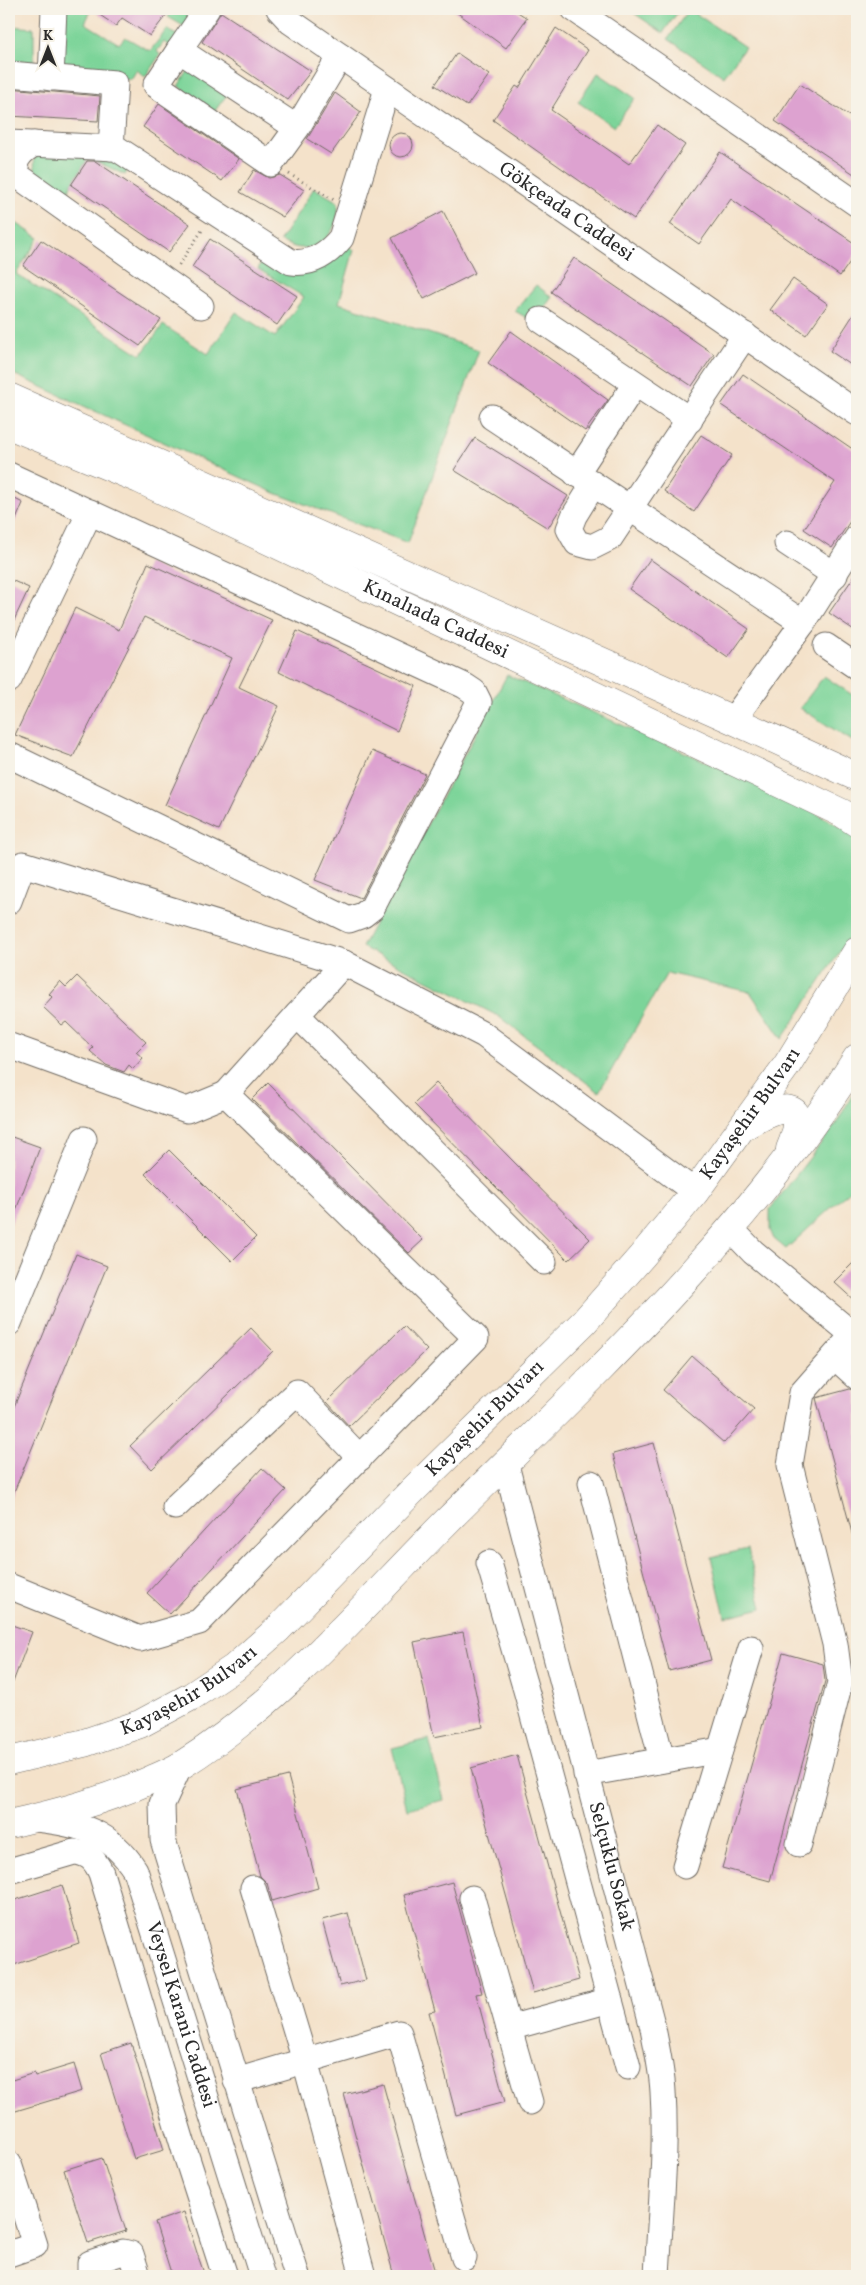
<svg xmlns="http://www.w3.org/2000/svg" width="866" height="2285" font-family="Vollkorn,serif">
<style>
.green{fill:#7cd499;stroke:#548062}
.building{fill:#dda2d0}
.lines{fill:none;stroke-linecap:round;stroke-linejoin:round}
.minor-casing{stroke:#716b63;stroke-width:27}
.major-casing{stroke:#716b63;stroke-width:29}
.path{stroke:#716b63;stroke-width:3;stroke-dasharray:1 4;stroke-linecap:butt}
.minor{stroke:#fff;stroke-width:25}
.major{stroke:#fff;stroke-width:28}
.labels{text-anchor:middle;dominant-baseline:central;stroke-width:5;stroke-linejoin:round;paint-order:stroke}
.street-label{font-size:20px;fill:#2b2b2b;stroke:#f7f3e8}
</style>
<rect width="100%" height="100%" fill="#f7f3e8"/>
<filter id="ink" filterUnits="userSpaceOnUse"><feTurbulence type="fractalNoise" baseFrequency=".02" numOctaves="2"/><feDisplacementMap in="SourceGraphic" scale="10" xChannelSelector="R" yChannelSelector="G"/><feConvolveMatrix kernelMatrix="1 2 1 2 8 2 1 2 1" color-interpolation-filters="sRGB"/></filter>
<filter id="wash" filterUnits="userSpaceOnUse"><feTurbulence type="fractalNoise" baseFrequency=".0096" numOctaves="4" result="noise"/><feDisplacementMap in="SourceGraphic" scale="20" xChannelSelector="R" yChannelSelector="G"/><feGaussianBlur stdDeviation="1.12" result="paint"/><feColorMatrix in="noise" values="0 0 0 0 0 0 0 0 0 0 0 0 0 0 0 0 0 1.4 0 .05"/><feComposite in="paint" operator="in"/></filter>
<g filter="url(#wash)">
<rect width="100%" height="100%" fill="#f4e2ca"/>
<g class="green">
<polygon points="59,9 92,9 85,23 119,44 125,37 150,51 167,29 178,36 170,46 164,42 157,51 160,55 145,77 137,70 131,79 62,72"/>
<polygon points="173,9 198,9 185,27 168,17"/>
<polygon points="628,9 680,9 663,33"/>
<polygon points="689,9 745,47 724,77 668,39"/>
<polygon points="11,26 34,28 34,62 10,61"/>
<polygon points="191,67 229,92 214,112 178,86"/>
<polygon points="598,73 635,98 614,127 578,102"/>
<path d="M38,150H50L132,163L125,175L89,158L71,185L66,199C48,187 25,173 38,150Z"/>
<path d="M314,188L338,202C340,224 327,248 302,248C294,248 287,244 280,241Z"/>
<polygon points="13,221 39,238 16,274 141,355 163,325 208,354 236,312 275,337 304,297 258,269 263,260 277,268 288,269 344,243 354,250 339,303 479,350 408,543 275,493 9,372 9,227"/>
<polygon points="536,285 552,297 534,322 515,311"/>
<polygon points="507,675 783,795 857,836 857,918 853,932 782,1039 750,992 667,973 599,1092 498,1016 362,947"/>
<polygon points="824,676 857,698 857,744 800,708"/>
<polygon points="855,1090 857,1092 857,1184 786,1249 774,1239 770,1230 770,1209 836,1124"/>
<polygon points="748,1549 762,1608 725,1617 711,1557"/>
<polygon points="429,1739 444,1800 407,1809 392,1748"/>
</g>
<g id="blocks">
<g class="building">
<polygon points="91,9 159,9 167,14 150,36 122,18 116,26"/>
<polygon points="452,9 513,9 527,18 506,48"/>
<polygon points="221,12 311,71 288,100 202,42"/>
<polygon points="556,28 588,50 551,110 629,164 657,125 685,145 634,219 493,120 516,86 519,88"/>
<polygon points="457,53 489,75 467,106 435,85"/>
<polygon points="800,84 857,121 857,176 775,121"/>
<polygon points="9,88 100,96 98,121 9,116"/>
<polygon points="335,93 361,112 331,154 307,139"/>
<polygon points="159,104 239,159 222,181 143,127"/>
<circle cx="401" cy="145" r="12"/>
<polygon points="720,152 857,245 857,252 840,276 731,199 699,244 670,224"/>
<polygon points="87,161 95,161 190,224 169,252 71,185"/>
<polygon points="254,170 269,178 280,175 304,190 283,217 240,192"/>
<polygon points="443,211 475,273 424,299 392,238"/>
<polygon points="210,239 297,296 277,325 192,267"/>
<polygon points="41,240 161,320 140,346 23,266"/>
<polygon points="574,258 714,354 692,386 551,292"/>
<polygon points="793,279 828,304 806,335 770,310"/>
<polygon points="857,309 857,369 830,351"/>
<polygon points="511,331 608,400 585,431 488,363"/>
<polygon points="743,374 857,452 857,511 832,548 804,529 835,482 721,405"/>
<polygon points="701,435 732,455 694,512 664,491"/>
<polygon points="475,438 568,496 548,528 454,470"/>
<polygon points="9,496 23,503 9,536"/>
<polygon points="650,559 749,629 728,658 629,589"/>
<polygon points="148,563 272,620 239,687 279,706 219,830 165,805 232,658 144,617 73,757 15,735 75,608 119,630"/>
<polygon points="857,572 857,632 829,613"/>
<polygon points="9,579 29,588 9,631"/>
<polygon points="297,631 416,686 397,731 279,672"/>
<polygon points="372,751 425,774 361,898 315,880"/>
<polygon points="77,976 146,1042 136,1052 143,1058 133,1069 129,1065 124,1072 106,1065 90,1051 93,1048 66,1022 62,1025 43,1007 52,997 49,994 60,981 66,987"/>
<polygon points="268,1083 423,1240 409,1253 252,1099"/>
<polygon points="436,1083 590,1239 568,1260 414,1104"/>
<polygon points="12,1137 40,1147 10,1226 9,1146"/>
<polygon points="169,1150 256,1237 232,1261 145,1174"/>
<polygon points="76,1254 107,1266 9,1504 9,1419"/>
<polygon points="857,1259 857,1303 834,1282"/>
<polygon points="404,1326 427,1350 349,1426 327,1402"/>
<polygon points="251,1328 273,1351 152,1469 130,1446"/>
<polygon points="692,1356 754,1409 724,1443 663,1390"/>
<polygon points="850,1389 856,1391 857,1396 857,1536 853,1537 816,1398"/>
<polygon points="654,1443 711,1660 669,1671 613,1454"/>
<polygon points="262,1468 286,1490 170,1614 147,1593"/>
<polygon points="9,1624 32,1632 10,1690 9,1690"/>
<polygon points="463,1632 483,1727 434,1737 414,1642"/>
<polygon points="783,1653 823,1664 825,1681 770,1881 722,1868"/>
<polygon points="517,1755 579,1980 533,1993 471,1768"/>
<polygon points="288,1776 318,1888 272,1901 267,1883 260,1876 237,1789"/>
<polygon points="452,1882 482,1993 476,1994 505,2102 456,2115 429,2012 435,2011 404,1895"/>
<polygon points="62,1885 79,1943 11,1966 9,1957 9,1902"/>
<polygon points="348,1913 366,1980 340,1986 322,1920"/>
<polygon points="131,2043 164,2150 134,2159 101,2053"/>
<polygon points="74,2064 82,2091 9,2113 9,2081 34,2073 35,2076"/>
<polygon points="383,2084 436,2276 394,2276 344,2094"/>
<polygon points="102,2158 126,2231 88,2243 64,2170"/>
<polygon points="184,2212 199,2259 205,2276 172,2276 155,2222"/>
</g>
</g>
</g>
<g filter="url(#ink)">
<use href="#blocks" fill-opacity="0" stroke="#716b63" stroke-width="1"/>
<g class="lines">
<defs>
<g id="minor">
<path id="s1" d="M279,9L291,22L857,413"/>
<polyline points="574,9 857,204"/>
<polyline points="179,50 207,9"/>
<polyline points="9,74 115,83 111,148"/>
<polyline points="51,78 54,9"/>
<polyline points="297,128 271,164 156,85 179,50 297,128 340,56"/>
<path d="M9,143L116,148L291,262C312,265 328,254 341,238L387,89"/>
<path d="M34,144C20,152 8,164 21,178L201,306"/>
<polyline points="541,320 690,420"/>
<polyline points="492,417 803,623"/>
<polyline points="576,474 635,384"/>
<polyline points="9,475 465,686 474,692 479,702 372,908 363,915 349,920 9,755"/>
<polyline points="593,485 574,516 569,529 577,543 592,547 610,538 745,335"/>
<polyline points="787,543 835,575"/>
<polyline points="826,646 857,667"/>
<polyline points="9,680 90,512"/>
<polyline points="733,720 803,623 857,538"/>
<polyline points="9,901 23,864 344,963 484,1035 695,1192"/>
<polyline points="297,1015 544,1262"/>
<polyline points="226,1094 344,963"/>
<polyline points="731,1229 753,1252 857,1338"/>
<polyline points="9,1323 84,1139"/>
<polyline points="835,1357 857,1377"/>
<path id="s2" d="M506,1465L653,2028C657,2049 662,2071 663,2092C667,2153 660,2215 657,2276"/>
<polyline points="591,1483 662,1760"/>
<polyline points="175,1507 297,1392 360,1458"/>
<polyline points="489,1563 526,1690 628,2067"/>
<polyline points="9,1586 140,1639 199,1622 476,1338 226,1094 187,1110 10,1046"/>
<polyline points="179,1767 162,1804 163,1840 297,2276"/>
<polyline points="586,1774 720,1750"/>
<path id="s3" d="M36,1819C80,1824 110,1831 135,1870L262,2276"/>
<polyline points="799,1844 840,1682 835,1644 790,1465 802,1393 853,1335"/>
<polyline points="685,1866 751,1648"/>
<path d="M9,1871L74,1852C89,1853 95,1860 101,1873L185,2152L225,2276"/>
<polyline points="253,1888 305,2061 363,2276"/>
<polyline points="472,1898 530,2102"/>
<polyline points="509,2028 610,2000"/>
<polyline points="236,2081 399,2033 464,2258"/>
<polyline points="9,2164 35,2245 9,2254"/>
<polyline points="90,2276 90,2263 123,2252 131,2254 138,2276"/>
</g>
<g id="major">
<polyline points="9,397 733,720 857,777"/>
<path id="s4" d="M9,425L139,479L842,813L857,823"/>
<path d="M747,1125C780,1105 812,1096 790,1149"/>
<path id="s5" d="M9,1761L84,1743L140,1724L192,1696L234,1668L278,1629L412,1491L584,1322L642,1256L695,1192L787,1065L857,951"/>
<path d="M9,1824C57,1813 103,1801 148,1781C159,1776 170,1772 180,1766C284,1701 361,1607 447,1521C593,1376 747,1234 857,1058"/>
</g>
</defs>
<use href="#minor" class="minor-casing"/>
<use href="#major" class="major-casing"/>
<g class="path">
<polyline points="289,174 334,200"/>
<polyline points="179,265 203,229"/>
</g>
<use href="#minor" class="minor"/>
<use href="#major" class="major"/>
</g>
</g>
<g class="labels">
<g class="street-label">
<text stroke="none"><textPath href="#s1" startOffset="352">Gökçeada Caddesi</textPath></text>
<text stroke="none"><textPath href="#s4" startOffset="469">Kınalıada Caddesi</textPath></text>
<text stroke="none"><textPath href="#s5" startOffset="1005">Kayaşehir Bulvarı</textPath></text>
<text stroke="none"><textPath href="#s5" startOffset="600">Kayaşehir Bulvarı</textPath></text>
<text stroke="none"><textPath href="#s5" startOffset="195">Kayaşehir Bulvarı</textPath></text>
<text stroke="none"><textPath href="#s2" startOffset="415">Selçuklu Sokak</textPath></text>
<text stroke="none"><textPath href="#s3" startOffset="268">Veysel Karani Caddesi</textPath></text>
</g>
</g>
<rect width="866" height="2285" fill="none" stroke="#f7f3e8" stroke-width="30"/>
<g transform="translate(48 48)" stroke="#f7f3e8" stroke-width="4" paint-order="stroke">
<path d="M0-4L9 19L0 12L-9 19Z" fill="#2b2b2b"/>
<text y="-8" font-size="14" font-weight="bold" text-anchor="middle" fill="#2b2b2b">K</text>
</g>
</svg>
